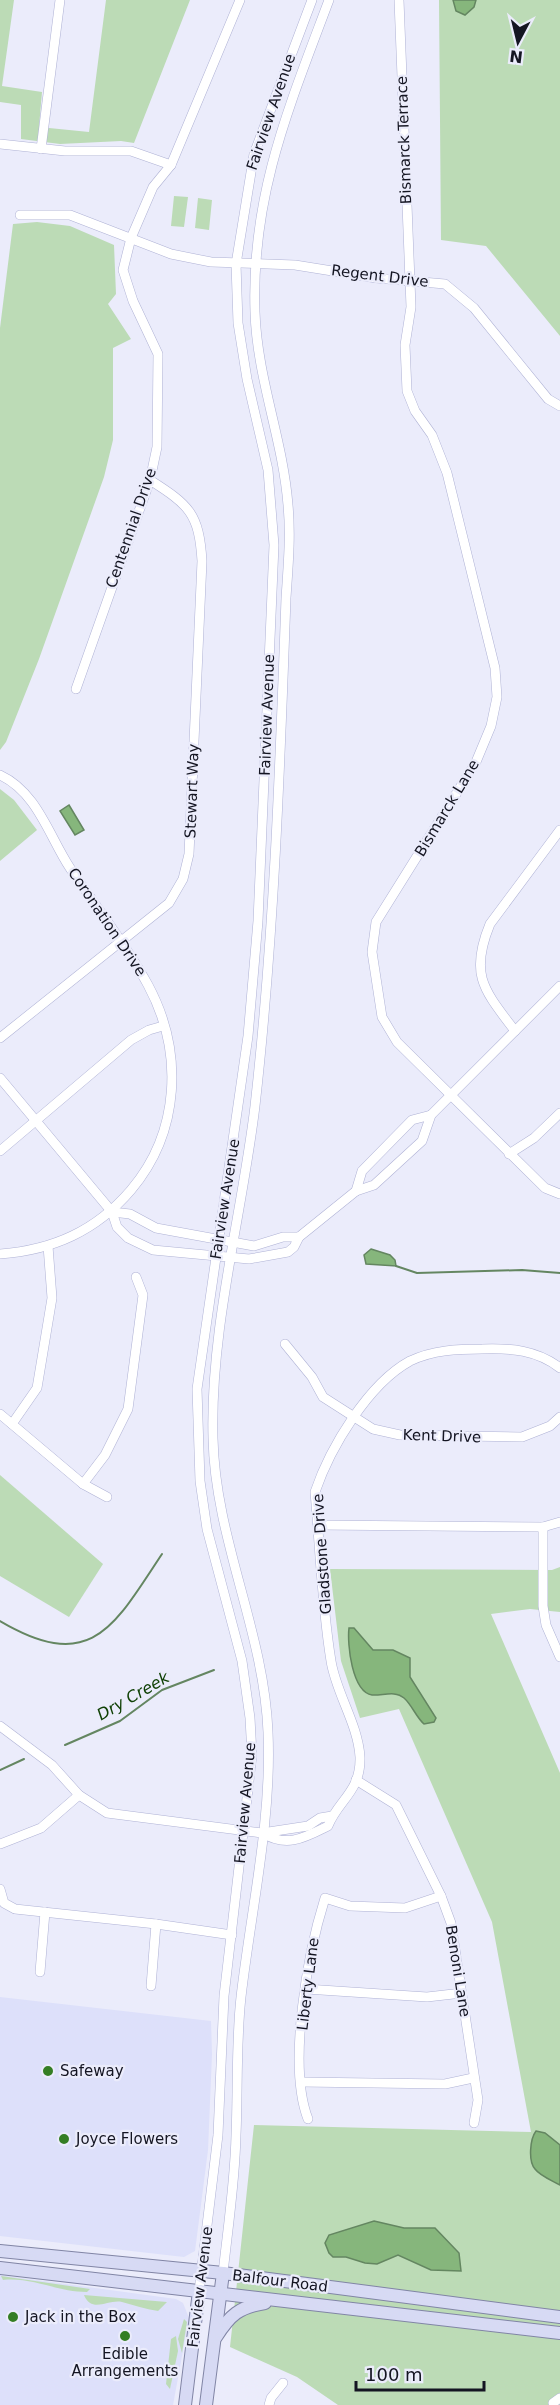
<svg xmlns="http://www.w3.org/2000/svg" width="560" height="2405" font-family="'DejaVu Sans',sans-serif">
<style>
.built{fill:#dde0fa}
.green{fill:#bcdbb6}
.water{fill:#86b67c;stroke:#648661;stroke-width:1.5}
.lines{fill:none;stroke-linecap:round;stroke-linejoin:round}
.stream{stroke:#648661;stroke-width:2}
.minor-casing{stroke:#afb2d5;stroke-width:10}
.major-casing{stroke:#8185a5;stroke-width:14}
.minor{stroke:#fff;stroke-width:9}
.major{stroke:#d7daf4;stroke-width:12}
.poi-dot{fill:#347e24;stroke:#ebecfb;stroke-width:2}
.labels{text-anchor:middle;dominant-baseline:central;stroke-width:4.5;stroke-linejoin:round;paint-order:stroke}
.street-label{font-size:15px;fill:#141522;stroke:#ebecfb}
.poi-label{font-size:15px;fill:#141522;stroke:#ebecfb;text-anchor:start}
.water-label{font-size:16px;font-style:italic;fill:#104105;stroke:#ebecfb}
</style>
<rect width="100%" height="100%" fill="#ebecfb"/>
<g class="built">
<polygon points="0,1997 211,2021 212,2054 208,2150 195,2251 184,2257 0,2236"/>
<polygon points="0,2275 176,2299 183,2303 189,2318 173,2405 0,2405"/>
</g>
<g class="green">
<polygon points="0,0 14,0 2,86 42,92 39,127 89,132 106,0 190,0 134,143 121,141 60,144 21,139 21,105 0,102"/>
<polygon points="439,0 560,0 560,336 486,246 441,240"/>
<polygon points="174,196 188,197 184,227 171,226"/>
<polygon points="198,198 212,200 209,230 195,228"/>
<polygon points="37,222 70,226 114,245 116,294 108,304 131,339 113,348 113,440 104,477 39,659 6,742 0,750 0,328 13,224"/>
<polygon points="0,789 14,800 37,830 0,861"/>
<polygon points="0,1475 103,1564 69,1617 0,1576"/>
<polygon points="560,1567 560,1612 530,1609 491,1614 560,1773 560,2405 338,2405 297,2377 230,2347 254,2125 531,2132 492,1922 399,1709 360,1718 341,1661 330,1569 552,1570"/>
<path d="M1,2276L90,2289L87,2292C58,2292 32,2277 3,2280Z"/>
<path d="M84,2295L167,2302L158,2311C145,2309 134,2305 122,2302C108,2299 92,2314 84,2295Z"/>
<polygon points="184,2319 187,2322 182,2353 178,2339"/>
<polygon points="176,2336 178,2351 170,2389 166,2384 171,2339"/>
</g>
<g class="water">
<polygon points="453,0 476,0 474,7 465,15 456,11"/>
<polygon points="69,805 84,830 75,835 60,811"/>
<polygon points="371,1249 390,1255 395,1260 396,1266 366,1264 364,1255"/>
<path d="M349,1628H354L373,1650H393L410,1658V1677L436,1718L434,1722L424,1724C416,1717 412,1705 404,1698C395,1690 382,1696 372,1695C352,1692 347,1644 349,1628Z"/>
<path d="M536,2131L545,2133L560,2145V2185C553,2181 540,2176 535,2169C528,2161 530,2139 536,2131Z"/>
<polygon points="374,2221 404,2228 435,2228 459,2253 461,2271 431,2270 398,2255 377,2264 365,2263 346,2257 333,2257 329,2253 325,2243 329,2235"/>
</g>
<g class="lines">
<g class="stream">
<polyline points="396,1266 417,1273 522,1270 560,1273"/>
<path d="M0,1621C92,1675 114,1626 162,1554"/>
<polyline points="65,1745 120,1721 162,1690 214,1670"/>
<polyline points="0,1770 24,1759"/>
</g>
<defs>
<g id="minor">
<polyline points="399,0 411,307 405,345 407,391 415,411 432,435 447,473 495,668 497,697 491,726 476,762 376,922 372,952 382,1017 397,1042 545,1188 560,1194"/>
<polyline points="0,144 65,151 131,151 171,165"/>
<polyline points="41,149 60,0"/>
<polyline points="20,215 70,215 171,254 211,262 295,265 376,278 445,284 474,308 548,399 560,406"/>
<polyline points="76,689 150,480 157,447 158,354 133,301 123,270 131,238 153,187 171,165 240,0"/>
<path d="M0,775C37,792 49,836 70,868C96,907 126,944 148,985C184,1052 180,1132 131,1190C96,1231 53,1250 0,1254"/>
<path d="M515,1031C484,990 469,975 490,924L560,830"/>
<path d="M0,1038L169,903L183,879L189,854L202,561C199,513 189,505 150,480"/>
<polyline points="0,1078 112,1212 117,1227 128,1238 153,1250 249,1259 288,1252 294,1247 299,1237 356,1191 374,1185 422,1141 431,1115 560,986"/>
<polyline points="0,1151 131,1040 149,1030 163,1026"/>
<polyline points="509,1154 534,1138 560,1113"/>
<polyline points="356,1191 362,1171 412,1120 431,1115"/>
<polyline points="112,1212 130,1214 156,1228 254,1246 283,1237 299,1237"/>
<polyline points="285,1344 312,1377 323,1397 373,1429 400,1435 522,1437 550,1426 560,1417"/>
<polyline points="0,1414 83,1484 107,1497"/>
<polyline points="12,1424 37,1388 52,1298 48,1246"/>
<polyline points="83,1484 105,1455 128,1409 143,1295 136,1277"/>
<polyline points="318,1525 543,1527 560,1522"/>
<polyline points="543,1527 543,1606 546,1625 560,1657"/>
<polyline points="0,1726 52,1765 79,1795 107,1813 262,1833 308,1826 320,1818 332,1816"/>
<polyline points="356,1780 396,1805 441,1896 451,1923 478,2100 474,2123"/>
<path d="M262,1833C287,1848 304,1838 328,1826C338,1800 361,1792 360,1757C358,1724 336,1693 331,1661C322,1606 320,1548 315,1492C330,1448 368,1384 410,1361C433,1350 458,1349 482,1349C511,1348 537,1350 560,1368"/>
<polyline points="0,1844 41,1828 79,1795"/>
<polyline points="0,1889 4,1903 15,1909 156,1924 232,1935"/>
<polyline points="40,1972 45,1912"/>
<polyline points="151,1986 156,1924"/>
<polyline points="306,1989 427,1997 462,1993"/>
<polyline points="301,2082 445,2084 473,2078"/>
<path d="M308,2119C287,2065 308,1952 325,1898L350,1906L405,1908L441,1896"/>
<path d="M223,2273C228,2227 235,2181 236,2135C238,2089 236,2042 241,1997C251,1910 272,1820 268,1732C264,1631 215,1539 213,1438C210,1328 242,1215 255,1106C274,937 280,767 286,598C288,568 291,536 288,505C283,440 257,378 255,312C251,195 289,107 329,0"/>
<polyline points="199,2291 218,2135 224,1996 252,1755 250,1718 242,1661 207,1529 200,1481 197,1389 248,1036 258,921 274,545 268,470 247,379 238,323 236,264 254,154 312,0"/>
<polyline points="553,2403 560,2398"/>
<polyline points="269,2405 271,2398 283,2383"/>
</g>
<g id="major">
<polyline points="0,2251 223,2273 560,2317"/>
<polyline points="0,2268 560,2333"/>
<path d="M216,2337C230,2315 239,2307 265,2303"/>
<polyline points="185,2405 199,2291"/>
<polyline points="206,2405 223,2273"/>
</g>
</defs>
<use href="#minor" class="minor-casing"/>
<use href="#major" class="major-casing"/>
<use href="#minor" class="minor"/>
<use href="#major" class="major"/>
</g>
<g class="poi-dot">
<circle cx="48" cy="2071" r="6"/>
<circle cx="64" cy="2139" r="6"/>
<circle cx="13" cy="2317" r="6"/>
<circle cx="125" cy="2336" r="6"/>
</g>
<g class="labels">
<g class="street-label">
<text transform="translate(271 112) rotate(-71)">Fairview Avenue</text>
<text transform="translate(404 140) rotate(-92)">Bismarck Terrace</text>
<text transform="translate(380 276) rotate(7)">Regent Drive</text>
<text transform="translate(131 528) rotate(-71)">Centennial Drive</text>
<text transform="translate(267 715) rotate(-88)">Fairview Avenue</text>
<text transform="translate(192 791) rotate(-88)">Stewart Way</text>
<text transform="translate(447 808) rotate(-59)">Bismarck Lane</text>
<text transform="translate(107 922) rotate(56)">Coronation Drive</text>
<text transform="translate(225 1199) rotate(-81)">Fairview Avenue</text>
<text transform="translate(442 1436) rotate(2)">Kent Drive</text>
<text transform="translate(322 1554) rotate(-94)">Gladstone Drive</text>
<text transform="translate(245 1803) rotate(-85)">Fairview Avenue</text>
<text transform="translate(458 1971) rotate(81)">Benoni Lane</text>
<text transform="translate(308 1984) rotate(-83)">Liberty Lane</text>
<text transform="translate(280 2281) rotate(7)">Balfour Road</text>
<text transform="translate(200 2287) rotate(-83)">Fairview Avenue</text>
</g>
<g class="poi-label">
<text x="60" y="2071">Safeway</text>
<text x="76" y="2139">Joyce Flowers</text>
<text x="25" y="2317">Jack in the Box</text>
<text x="125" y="2354" text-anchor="middle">Edible<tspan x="125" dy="17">Arrangements</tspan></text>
</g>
<g class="water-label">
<text transform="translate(133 1696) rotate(-30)">Dry Creek</text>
</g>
</g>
<g transform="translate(518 42) rotate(187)" stroke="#ebecfb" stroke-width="4.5" paint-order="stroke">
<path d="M0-4.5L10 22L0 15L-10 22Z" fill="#141522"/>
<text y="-9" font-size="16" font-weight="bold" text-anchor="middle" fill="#141522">N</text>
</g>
<path d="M356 2381v9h128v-9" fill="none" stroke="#141522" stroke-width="3"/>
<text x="365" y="2381" font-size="18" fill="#141522" stroke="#ebecfb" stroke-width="4.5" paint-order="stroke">100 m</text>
</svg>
